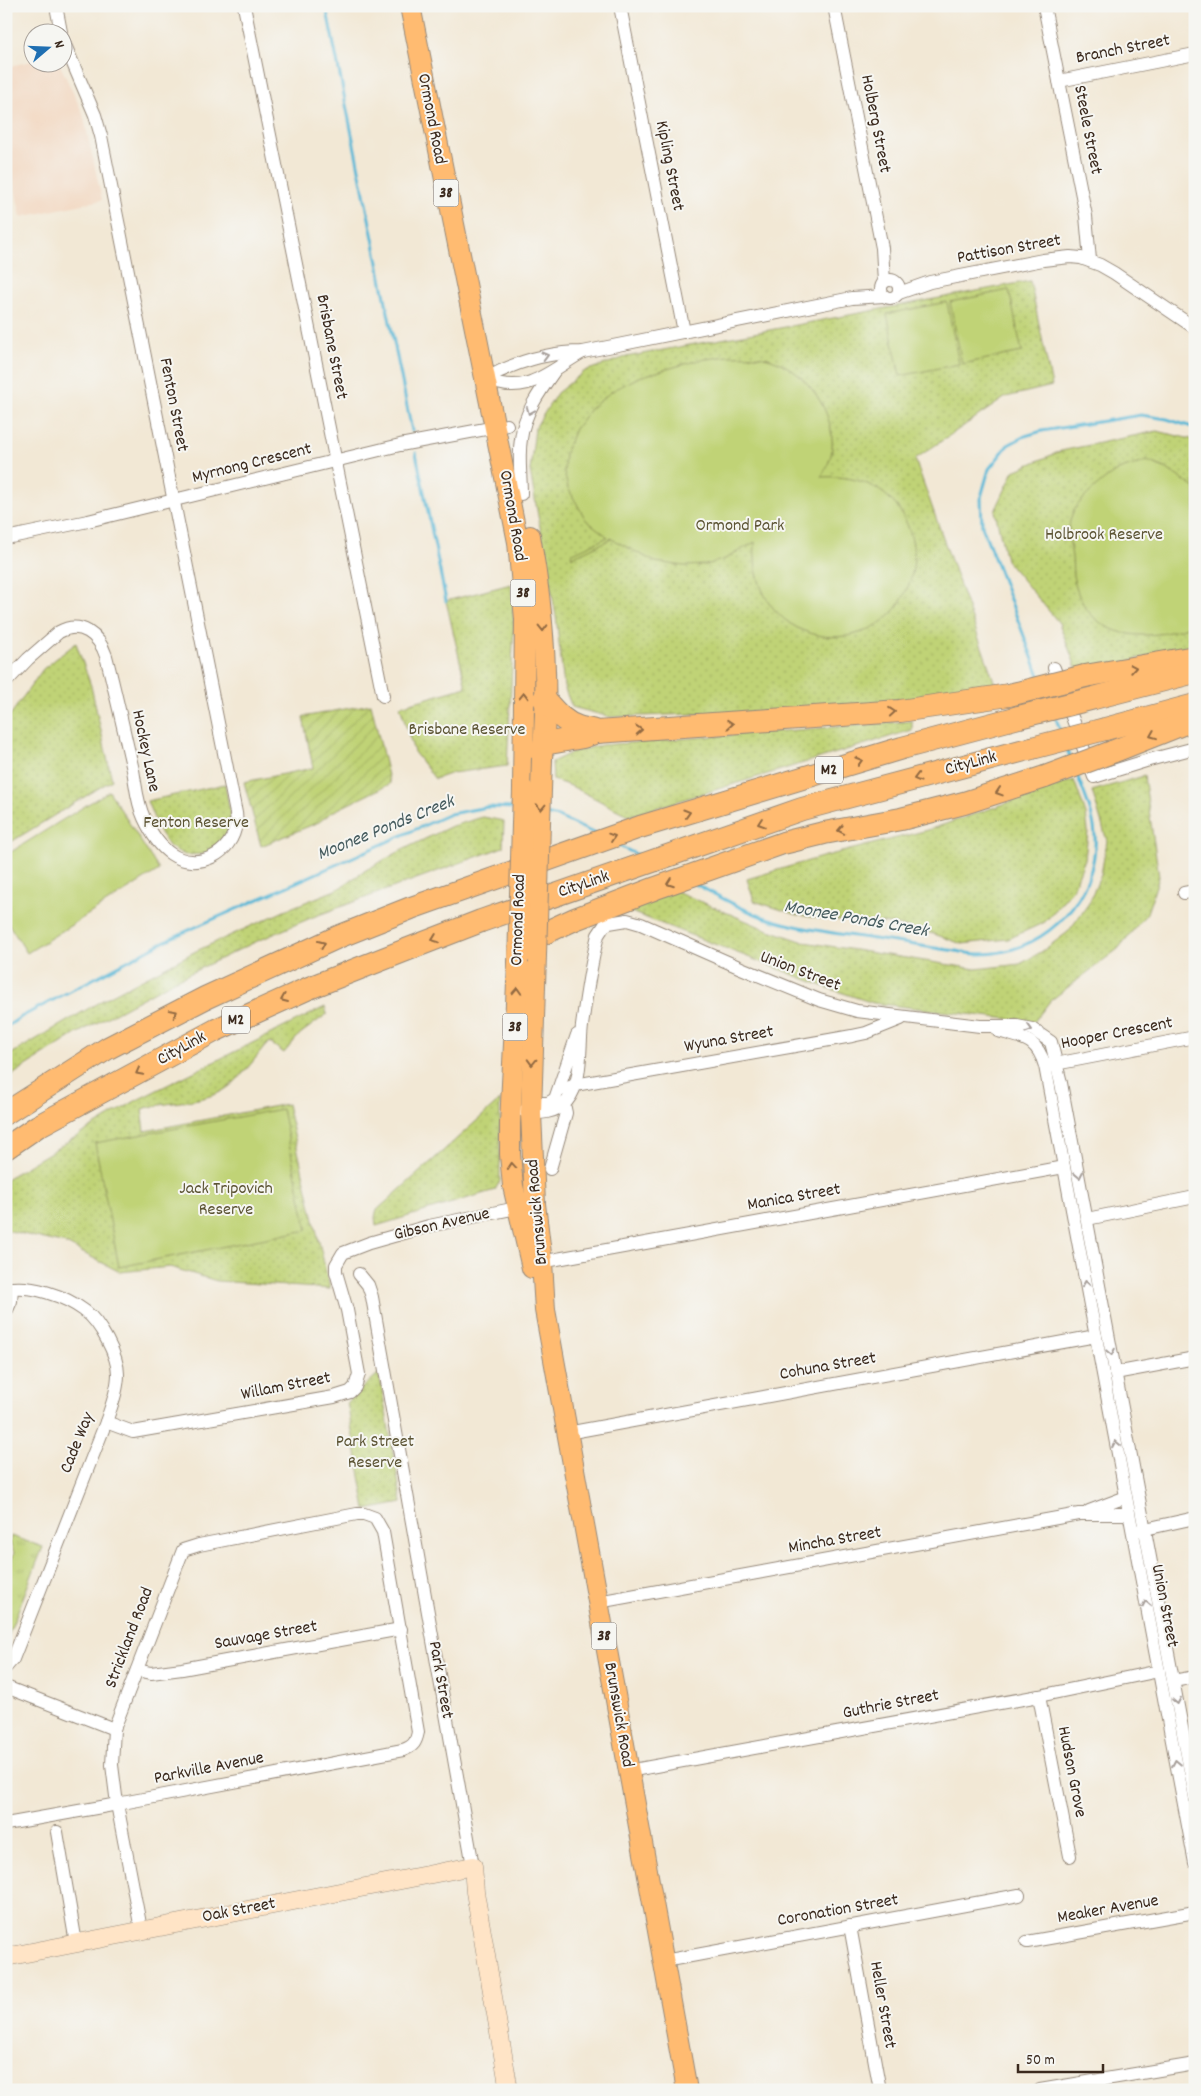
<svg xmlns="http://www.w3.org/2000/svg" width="1201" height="2096" font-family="Dekko,sans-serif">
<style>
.built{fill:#f2d5bd}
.grass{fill:url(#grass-tufts);stroke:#7e7e4a}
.park{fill:url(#park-dots);stroke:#7e7e4a}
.garden{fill:url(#garden-furrows);stroke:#7e7e4a}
.pitch{fill:#c0d376;stroke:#7e7e4a}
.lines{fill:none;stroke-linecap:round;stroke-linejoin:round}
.stream{stroke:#59b8d7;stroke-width:3}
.street-casing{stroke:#96897a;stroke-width:14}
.secondary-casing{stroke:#96897a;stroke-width:19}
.primary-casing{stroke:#96897a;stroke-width:22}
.highway-casing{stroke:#96897a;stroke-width:24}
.street{stroke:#fff;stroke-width:12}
.secondary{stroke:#ffe4c6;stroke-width:18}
.primary{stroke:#ffbb71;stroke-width:20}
.highway{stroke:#ffbb71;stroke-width:22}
.primary-bridge-casing{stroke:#96897a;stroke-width:22;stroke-linecap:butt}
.highway-bridge-casing{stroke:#96897a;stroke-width:24;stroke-linecap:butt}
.primary-bridge{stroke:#ffbb71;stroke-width:20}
.highway-bridge{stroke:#ffbb71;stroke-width:22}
.oneway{stroke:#a79f9a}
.oneway2{stroke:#936b43}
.labels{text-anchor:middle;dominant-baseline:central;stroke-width:4;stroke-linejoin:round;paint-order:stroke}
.shield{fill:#f6f6f2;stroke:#73675e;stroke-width:1}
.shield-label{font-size:16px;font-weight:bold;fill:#3b2a1e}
.street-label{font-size:18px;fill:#3b2a1e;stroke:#f6f6f2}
.park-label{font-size:18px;fill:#5c5434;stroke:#f6f6f2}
.water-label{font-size:19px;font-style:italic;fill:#465c5f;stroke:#f6f6f2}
</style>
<defs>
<pattern id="grass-tufts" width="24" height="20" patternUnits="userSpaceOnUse" patternTransform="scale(1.25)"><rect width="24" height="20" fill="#c0d376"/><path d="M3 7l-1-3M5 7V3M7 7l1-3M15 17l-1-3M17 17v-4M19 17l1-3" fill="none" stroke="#a6b566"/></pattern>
<pattern id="park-dots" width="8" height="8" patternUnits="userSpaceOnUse" patternTransform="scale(1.25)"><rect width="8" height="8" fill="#c0d376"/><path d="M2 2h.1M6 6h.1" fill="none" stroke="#a6b566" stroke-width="1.8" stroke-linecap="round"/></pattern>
<pattern id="garden-furrows" width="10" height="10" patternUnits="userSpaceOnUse" patternTransform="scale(1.25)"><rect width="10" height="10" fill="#c0d376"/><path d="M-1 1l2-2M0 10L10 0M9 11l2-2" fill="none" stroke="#a6b566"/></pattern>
</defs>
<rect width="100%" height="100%" fill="#f6f6f2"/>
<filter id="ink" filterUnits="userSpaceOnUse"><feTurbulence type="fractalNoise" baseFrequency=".02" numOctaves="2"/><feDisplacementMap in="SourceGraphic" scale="10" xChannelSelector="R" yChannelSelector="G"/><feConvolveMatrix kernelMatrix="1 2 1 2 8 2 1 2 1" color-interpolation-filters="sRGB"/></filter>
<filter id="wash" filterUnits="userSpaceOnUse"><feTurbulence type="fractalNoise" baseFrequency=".0096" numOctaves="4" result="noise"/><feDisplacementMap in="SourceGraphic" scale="20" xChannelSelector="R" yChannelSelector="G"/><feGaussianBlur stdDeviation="1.12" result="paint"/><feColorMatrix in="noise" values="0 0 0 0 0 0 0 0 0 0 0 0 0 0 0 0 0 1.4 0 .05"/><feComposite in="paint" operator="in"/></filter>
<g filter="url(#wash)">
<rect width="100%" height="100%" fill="#f2e8d5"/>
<polygon class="built" points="32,61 59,63 83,114 102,200 21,217 6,146 6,67"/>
<polygon class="grass" points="11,1536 43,1547 6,1641 6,1566 10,1564 14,1553 10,1543"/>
<g class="park">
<polygon points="1030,281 1052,386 1006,397 915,459 995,684 863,708 610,717 572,707 564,687 556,616 530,471 535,428 557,393 585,371 626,357"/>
<polygon points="1157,431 1195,440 1195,643 1079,675 1059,623 1006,560 995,511 1014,471 1061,451"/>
<polygon points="511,584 514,625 507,766 452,773 435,779 414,752 400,706 466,687 446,601"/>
<polygon points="76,643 91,686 112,780 6,845 6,721 43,669"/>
<polygon points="912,721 912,730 629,816 571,786 553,780 552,762 573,752 602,745"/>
<polygon points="1144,776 1159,877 1147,913 1118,949 1050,1001 1034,1022 873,1003 828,988 626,910 676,891 763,928 804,942 976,969 1020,964 1041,952 1068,932 1089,903 1101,874 1107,841 1092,791"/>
<polygon points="1074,780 1086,814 1088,831 1085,859 1073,889 1045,922 1008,939 962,944 934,934 893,924 825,919 798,915 754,901 747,879 822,857 928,830"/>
<polygon points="225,784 231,817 228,836 214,850 204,854 185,855 170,847 153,823 155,821 147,801"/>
<polygon points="483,817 504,821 503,847 313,917 253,943 174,981 76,1034 6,1079 6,1057 108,997 196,951 293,907 338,889 366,870 402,850 452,826"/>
<path d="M325,1007L327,1014L300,1034L284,1053L269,1042C256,1056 240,1081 224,1090C205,1102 165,1102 142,1109L145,1131L287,1104L330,1289L217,1281L170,1267L120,1272L66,1244L6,1230V1179L137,1100Z"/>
<polygon points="500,1100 500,1181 495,1190 376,1226 375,1217 377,1210"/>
<polygon points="379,1373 402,1503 366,1510 347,1402"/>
</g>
<polygon class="garden" points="371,704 390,784 332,812 319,822 261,846 244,782 313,768 303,717"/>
<g class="pitch">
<polygon points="1009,290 1022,352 962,364 950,302"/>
<polygon points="947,302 959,364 900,376 887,314"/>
<path d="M728,356C744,356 759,354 774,360C808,374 835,412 832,449C831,459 826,469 821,477C852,475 882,484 900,511C911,528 916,549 913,569C895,669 747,657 755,542L725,559L706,565L684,566L655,562L610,538L611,539L572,557L571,554L608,537L586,520L568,488L564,472L565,453L575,429L590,409L612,391L639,377L699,360Z"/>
<path d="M1147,461L1167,469L1195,488V624C1146,644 1088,641 1074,580C1072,573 1073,565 1072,557C1070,542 1066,527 1073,512C1078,501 1110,473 1121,469C1129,466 1139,464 1147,461Z"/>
<polygon points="109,791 159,870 27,953 6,920 6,855"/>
<polygon points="282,1109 307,1230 119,1267 95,1143"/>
</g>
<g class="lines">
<g class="stream">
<polyline points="326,6 412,431"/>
<polyline points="416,453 446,601"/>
<polyline points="1040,678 982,526 981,497 989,469 1008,445 1025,436 1042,431 1141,415 1167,419 1195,428"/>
<polyline points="1055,716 1061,732"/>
<polyline points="1066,747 1071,760"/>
<polyline points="546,814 558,817 596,834"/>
<polyline points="617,845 640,856"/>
<path d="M695,884C717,895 740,909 763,917C801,930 842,934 881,940C904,943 926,947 949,950C958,951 969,954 979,954C1038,955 1091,907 1095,847C1097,822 1086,798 1077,775"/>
<polyline points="6,1027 21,1017 171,938 450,814 487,807 516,808"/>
</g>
</g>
</g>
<g filter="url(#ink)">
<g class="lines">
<defs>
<g id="street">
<polyline points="56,6 61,32"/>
<polyline points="244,6 383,696"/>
<polyline points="620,6 684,332"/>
<polyline points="834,6 882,248 884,282"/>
<polyline points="1044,6 1086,216 1090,260"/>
<polyline points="1059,81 1195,54"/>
<circle cx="890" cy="289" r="9"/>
<polyline points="899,293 930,282 1043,260 1070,257 1081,258 1100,265 1114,273 1195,328"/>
<path d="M485,379C515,362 549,352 583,352L852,298L884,296"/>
<path d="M485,379C528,397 547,372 583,352"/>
<path d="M521,494C521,476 518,457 521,439C524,413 540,391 555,370"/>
<polyline points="6,538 88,521 400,445 507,425"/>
<polyline points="1054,668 1094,777 1149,760 1195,748"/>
<path d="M6,682L28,659L59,632C81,620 99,635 106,656C116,694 124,732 133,770C136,787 137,803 144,818C150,831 159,846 171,854C197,872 233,854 236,823C237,818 236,812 235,808L101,136L95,115L62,38"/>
<polyline points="1184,893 1195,891"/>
<path d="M998,1031C1023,1038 1037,1038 1045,1066L1195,1863"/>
<polyline points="1050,1065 1195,1037"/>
<polyline points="559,1091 575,1085 852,1036 866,1033 901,1019"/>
<polyline points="532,1103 548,1103 555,1099 577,1035"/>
<path d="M524,1111C538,1115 557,1113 567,1101C583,1081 579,1050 582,1026C586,996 591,964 598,935L604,926L609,923L627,920L641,924L741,968L819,1000L857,1011L980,1026H1017L1032,1029L1051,1042L1061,1083L1195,1797"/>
<polyline points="550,1169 566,1113 564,1104"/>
<polyline points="1087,1219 1195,1197"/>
<polyline points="535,1263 1064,1167"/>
<polyline points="359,1274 368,1285 372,1297 473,1866"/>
<path d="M6,1289C31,1284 65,1296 85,1311C100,1322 118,1356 118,1374C118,1390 111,1407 106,1422L13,1659L6,1667"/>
<polyline points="6,1312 11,1301 12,1288"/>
<polyline points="1115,1373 1195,1358"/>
<polyline points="106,1422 133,1432 334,1397 350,1392 355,1387 359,1374 347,1310 336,1272 336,1265 343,1253 369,1243 429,1226 517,1208"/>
<polyline points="567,1433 1096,1336"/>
<polyline points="1089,1511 1126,1497"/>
<polyline points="1136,1531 1195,1518"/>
<polyline points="598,1602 1079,1514 1128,1514"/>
<polyline points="137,1670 151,1673 182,1669 401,1629"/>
<polyline points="1173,1681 1195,1677"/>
<polyline points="6,1687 114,1729"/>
<polyline points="1039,1696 1070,1856"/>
<polyline points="628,1771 1039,1696 1159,1671"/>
<path d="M6,1824L107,1806L117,1804L403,1750C414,1746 416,1742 418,1732L383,1532L375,1518L364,1514H357L199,1545L183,1550L114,1729L112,1765L117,1804L141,1929"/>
<polyline points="57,1832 76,1943"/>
<polyline points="850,1926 880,2090"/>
<polyline points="1027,1942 1195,1912"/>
<polyline points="664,1961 1019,1895"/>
<polyline points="1040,2090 1195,2064"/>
</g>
<polyline id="secondary" points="6,1957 473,1866 475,1892 509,2090"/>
<g id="primary">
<polyline points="410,6 518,542 525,619 523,789"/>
<path d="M530,536C543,608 550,686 542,758"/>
<polyline points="536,955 531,1113 535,1204 542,1262 545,1310 687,2090"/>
<polyline points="518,963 510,1124 510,1154 513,1186 532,1268"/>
</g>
<g id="highway">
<polyline points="1085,676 1195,657"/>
<polyline points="1094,698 1195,672"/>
<path d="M544,699C554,710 563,722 578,727C584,729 590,729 597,732"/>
<polyline points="1105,729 1195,705"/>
<polyline points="544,744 583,737 597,732 900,711 1009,695"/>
<polyline points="1112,752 1195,719"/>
<polyline points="538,936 575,919 656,888 783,843 824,833 901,819 964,803 1045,777"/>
<polyline points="6,1113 108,1048 205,998 338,937 411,908 640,827 902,748 1019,717"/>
<polyline points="6,1148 38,1126 216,1030 309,988 406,950 481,921 802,809 1032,748"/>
</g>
</defs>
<use href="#street" class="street-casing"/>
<use href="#secondary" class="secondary-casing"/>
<use href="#primary" class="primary-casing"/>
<use href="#highway" class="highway-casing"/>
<use href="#street" class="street"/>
<use href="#secondary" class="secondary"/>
<use href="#primary" class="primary"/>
<use href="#highway" class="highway"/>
<defs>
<g id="primary-bridge">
<polyline points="536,955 542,758"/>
<polyline points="518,963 523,789"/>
</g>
<g id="highway-bridge">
<polyline points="1009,695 1085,676"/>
<polyline points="1019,717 1094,698"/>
<polyline points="1032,748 1105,729"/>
<polyline points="1045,777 1112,752"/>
</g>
</defs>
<use href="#primary-bridge" class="primary-bridge-casing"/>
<use href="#highway-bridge" class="highway-bridge-casing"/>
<use href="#primary-bridge" class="primary-bridge"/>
<use href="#highway-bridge" class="highway-bridge"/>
</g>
<defs><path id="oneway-chevron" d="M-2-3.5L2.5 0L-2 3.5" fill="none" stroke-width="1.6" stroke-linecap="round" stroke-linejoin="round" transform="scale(1.25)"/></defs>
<g class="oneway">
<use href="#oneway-chevron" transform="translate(545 356) rotate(-15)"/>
<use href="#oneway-chevron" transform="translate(530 411) rotate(113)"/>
<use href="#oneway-chevron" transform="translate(1029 1029) rotate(16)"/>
<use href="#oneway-chevron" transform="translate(1079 1175) rotate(79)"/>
<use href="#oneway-chevron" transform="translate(1086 1284) rotate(-100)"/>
<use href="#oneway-chevron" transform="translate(1111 1352) rotate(79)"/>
<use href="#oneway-chevron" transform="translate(1116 1444) rotate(-101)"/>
<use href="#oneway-chevron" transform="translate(1146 1604) rotate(-101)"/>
<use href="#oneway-chevron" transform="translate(1177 1701) rotate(79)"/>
<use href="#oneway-chevron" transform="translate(1176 1763) rotate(-101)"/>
</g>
<g class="oneway2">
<use href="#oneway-chevron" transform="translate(543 628) rotate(89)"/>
<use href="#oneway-chevron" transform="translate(1133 668) rotate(-10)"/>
<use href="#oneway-chevron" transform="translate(524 696) rotate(-89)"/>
<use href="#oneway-chevron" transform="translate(892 712) rotate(-5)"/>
<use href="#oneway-chevron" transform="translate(730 724) rotate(-4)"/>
<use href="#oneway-chevron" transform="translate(639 730) rotate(-3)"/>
<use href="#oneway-chevron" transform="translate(1153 735) rotate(158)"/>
<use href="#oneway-chevron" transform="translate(859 761) rotate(-17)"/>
<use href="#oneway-chevron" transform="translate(917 778) rotate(165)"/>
<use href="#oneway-chevron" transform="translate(999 792) rotate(162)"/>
<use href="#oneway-chevron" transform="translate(541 807) rotate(92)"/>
<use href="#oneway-chevron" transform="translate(687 813) rotate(-17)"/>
<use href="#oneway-chevron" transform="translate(761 823) rotate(161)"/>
<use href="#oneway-chevron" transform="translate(841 830) rotate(169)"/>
<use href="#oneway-chevron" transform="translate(612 837) rotate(-19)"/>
<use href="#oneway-chevron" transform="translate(670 883) rotate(160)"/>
<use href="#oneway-chevron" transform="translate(435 939) rotate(159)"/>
<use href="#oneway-chevron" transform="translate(322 944) rotate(-24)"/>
<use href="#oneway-chevron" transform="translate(517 991) rotate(-87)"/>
<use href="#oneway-chevron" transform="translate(284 999) rotate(157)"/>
<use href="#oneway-chevron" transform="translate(174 1013) rotate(-27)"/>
<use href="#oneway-chevron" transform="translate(532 1062) rotate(92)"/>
<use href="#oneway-chevron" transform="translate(139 1072) rotate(152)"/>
<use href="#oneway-chevron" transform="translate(512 1166) rotate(-95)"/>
</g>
</g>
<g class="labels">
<g class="shield">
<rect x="433.5" y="179.5" width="25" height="27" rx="4"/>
<rect x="510.5" y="579.5" width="25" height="27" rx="4"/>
<rect x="815" y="756.5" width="28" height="27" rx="4"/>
<rect x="222" y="1006.5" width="28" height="27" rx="4"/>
<rect x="502.5" y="1013.5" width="25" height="27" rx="4"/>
<rect x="591.5" y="1622.5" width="25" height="27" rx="4"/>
</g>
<g class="shield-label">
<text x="446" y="193">38</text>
<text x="523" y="593">38</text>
<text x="829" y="770">M2</text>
<text x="236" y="1020">M2</text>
<text x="515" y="1027">38</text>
<text x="604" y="1636">38</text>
</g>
<g class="street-label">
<text transform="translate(1123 50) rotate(-11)">Branch Street</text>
<text transform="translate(431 119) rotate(79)">Ormond Road</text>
<text transform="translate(875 124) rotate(79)">Holberg Street</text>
<text transform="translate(1087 130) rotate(79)">Steele Street</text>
<text transform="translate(669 166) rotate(79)">Kipling Street</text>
<text transform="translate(1009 250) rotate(-10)">Pattison Street</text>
<text transform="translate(331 347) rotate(79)">Brisbane Street</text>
<text transform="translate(173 405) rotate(79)">Fenton Street</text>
<text transform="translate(252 464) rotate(-14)">Myrnong Crescent</text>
<text transform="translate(512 516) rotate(80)">Ormond Road</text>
<text transform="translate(145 751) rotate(78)">Hockey Lane</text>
<text transform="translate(971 764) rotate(-15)">CityLink</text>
<text transform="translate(584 885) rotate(-19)">CityLink</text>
<text transform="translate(519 920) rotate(-88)">Ormond Road</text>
<text transform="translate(800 972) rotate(21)">Union Street</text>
<text transform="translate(1117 1034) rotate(-11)">Hooper Crescent</text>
<text transform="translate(729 1040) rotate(-10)">Wyuna Street</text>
<text transform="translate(182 1049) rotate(-29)">CityLink</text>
<text transform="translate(794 1198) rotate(-10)">Manica Street</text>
<text transform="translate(538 1212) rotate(-95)">Brunswick Road</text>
<text transform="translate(442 1225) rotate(-13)">Gibson Avenue</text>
<text transform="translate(828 1367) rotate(-10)">Cohuna Street</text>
<text transform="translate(286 1387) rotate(-11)">Willam Street</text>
<text transform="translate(78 1443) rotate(-68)">Cade Way</text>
<text transform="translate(835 1541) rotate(-10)">Mincha Street</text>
<text transform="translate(1164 1606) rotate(79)">Union Street</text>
<text transform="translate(266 1636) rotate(-10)">Sauvage Street</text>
<text transform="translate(130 1638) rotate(-69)">Strickland Road</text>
<text transform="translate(440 1680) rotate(80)">Park Street</text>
<text transform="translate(891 1705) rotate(-11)">Guthrie Street</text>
<text transform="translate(618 1715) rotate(80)">Brunswick Road</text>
<text transform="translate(209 1769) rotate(-11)">Parkville Avenue</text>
<text transform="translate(1071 1772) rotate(79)">Hudson Grove</text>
<text transform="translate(1108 1910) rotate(-10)">Meaker Avenue</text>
<text transform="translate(239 1911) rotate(-11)">Oak Street</text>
<text transform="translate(838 1911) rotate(-10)">Coronation Street</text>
<text transform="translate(882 2005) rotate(80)">Heller Street</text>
</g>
<g class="park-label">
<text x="740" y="526">Ormond Park</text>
<text x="1104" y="535">Holbrook Reserve</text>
<text x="467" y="730">Brisbane Reserve</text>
<text x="196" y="823">Fenton Reserve</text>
<text x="226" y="1189">Jack Tripovich<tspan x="226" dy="21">Reserve</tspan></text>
<text x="375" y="1442">Park Street<tspan x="375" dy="21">Reserve</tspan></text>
</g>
<g class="water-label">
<text transform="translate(386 829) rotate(-22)">Moonee Ponds Creek</text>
<text transform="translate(856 920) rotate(10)">Moonee Ponds Creek</text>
</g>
</g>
<rect width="1201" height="2096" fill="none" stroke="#f6f6f2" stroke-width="25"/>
<g transform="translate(48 48) rotate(71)"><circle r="24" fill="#f6f6f2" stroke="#aba49d"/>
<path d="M0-4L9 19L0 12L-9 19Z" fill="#1f6fb2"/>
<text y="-8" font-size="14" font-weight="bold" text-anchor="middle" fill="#3b2a1e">N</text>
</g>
<path d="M1018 2064v8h85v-8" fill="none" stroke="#3b2a1e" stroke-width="2.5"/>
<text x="1026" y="2064" font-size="15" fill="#3b2a1e" stroke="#f6f6f2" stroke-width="4" paint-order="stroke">50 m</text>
</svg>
